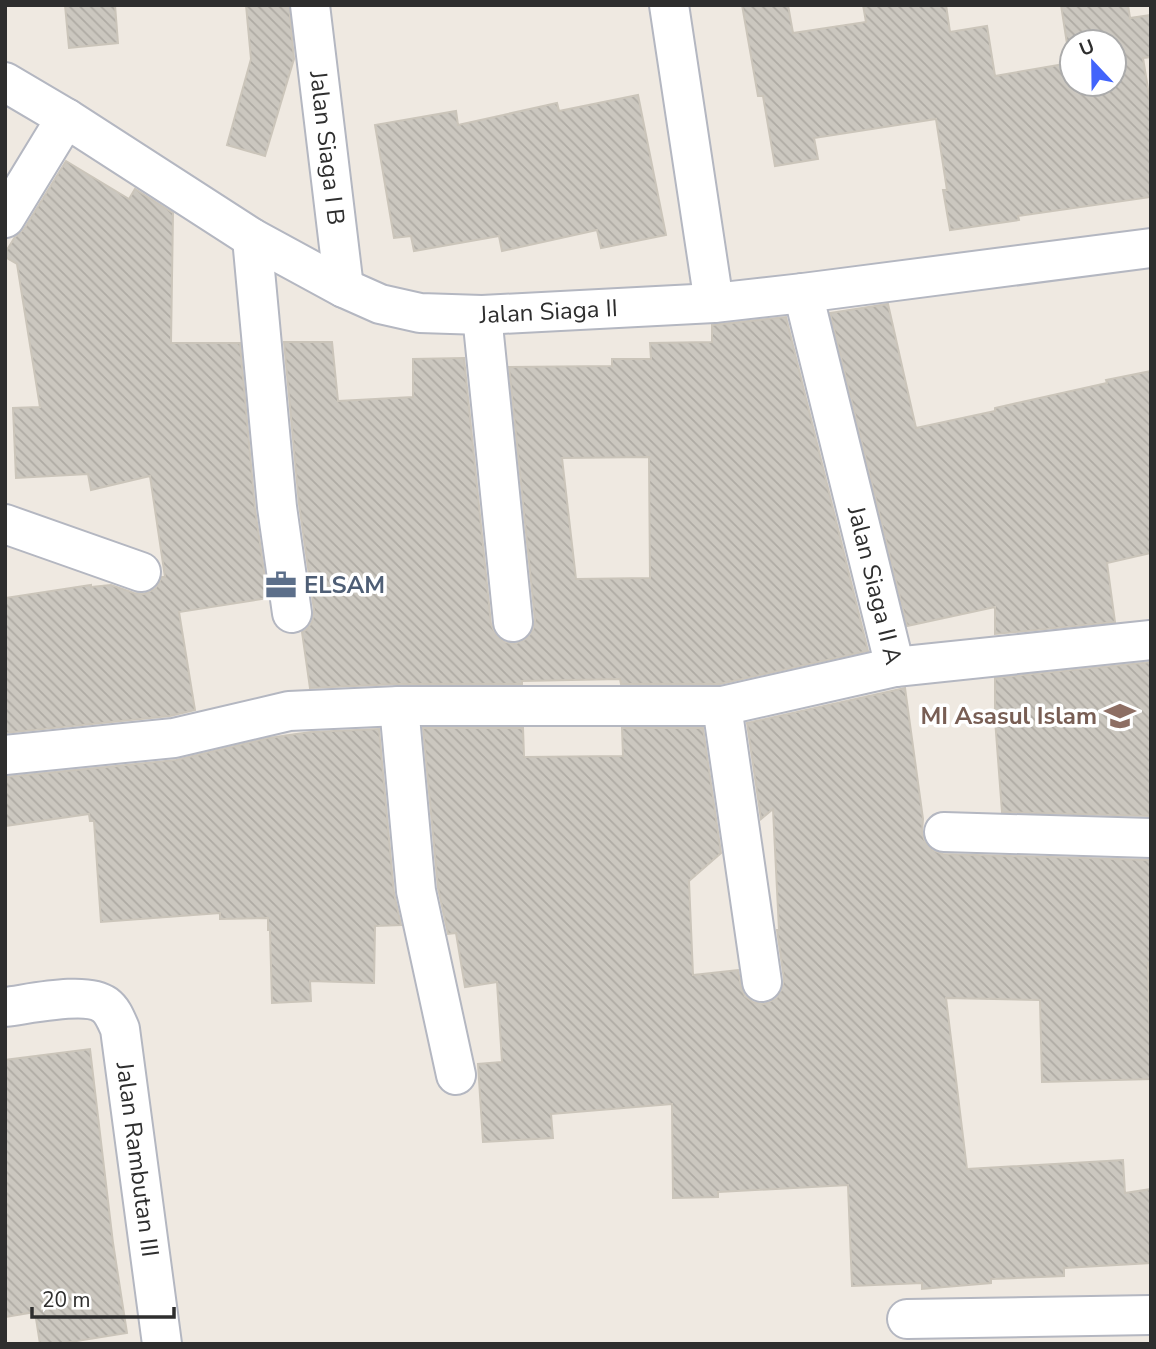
<svg xmlns="http://www.w3.org/2000/svg" width="1156" height="1349" font-family="'Nunito Sans',sans-serif">
<style>
.building{fill:url(#building-back-hatch);stroke:#cbc5ba;stroke-width:2;fill-rule:evenodd}
.lines{fill:none;stroke-linecap:round;stroke-linejoin:round}
.street-casing{stroke:#b4b7c1;stroke-width:42}
.street{stroke:#fff;stroke-width:38}
.labels{text-anchor:middle;dominant-baseline:central;stroke-width:7;stroke-linejoin:round;paint-order:stroke}
.street-label{font-size:24px;fill:#2e2e2e;stroke:#fff}
.service-label{font-size:24px;font-weight:bold;fill:#4e5e75;stroke:#fff;text-anchor:start}
.education-label{font-size:24px;font-weight:bold;fill:#785e54;stroke:#fff;text-anchor:end}
</style>
<defs>
<pattern id="building-back-hatch" width="6" height="6" patternUnits="userSpaceOnUse" patternTransform="scale(1.75)"><rect width="6" height="6" fill="#cbc7bf"/><path d="M-1 5l2 2M0 0l6 6M5-1l2 2" fill="none" stroke="#afaba4"/></pattern>
</defs>
<rect width="100%" height="100%" fill="#efe9e1"/>
<g class="building">
<polygon points="65,5 115,5 118,43 69,48"/>
<polygon points="246,5 289,5 294,59 265,156 227,145 251,59"/>
<path d="M742,5H788L793,33L866,22L863,5H946L950,32L987,26L995,76L1070,63L1061,5H1128L1130,18L1151,15V57L1143,58L1151,107V197L1018,216L1019,220L950,230L943,190H947L936,119L814,138L818,159L775,166L763,96H758ZM1072,42H1114V84H1072Z"/>
<polygon points="638,95 666,235 601,248 597,230 502,251 499,236 414,251 411,236 394,238 375,125 456,111 458,125 557,103 559,111"/>
<polygon points="66,161 129,199 135,189 173,213 171,343 240,343 255,509 268,598 179,612 195,710 170,716 5,733 5,598 91,585 91,587 111,585 134,593 144,594 155,589 162,577 165,577 150,476 91,490 88,474 16,478 13,408 40,407 17,264 5,257 5,253 15,237 24,229"/>
<polygon points="888,304 916,428 995,411 995,408 1107,383 1106,380 1151,371 1151,553 1107,563 1115,622 995,634 995,607 907,626 830,313"/>
<path d="M786,317L868,651L720,684H621L620,679L522,681V684H398L310,688L302,632L306,630L312,622L314,610L299,504L284,342H332L338,401L413,397V359L464,358L491,624L496,635L505,642L515,644L526,639L533,630L535,620L509,367L612,366V359H651L650,343L712,342V325ZM649,457L650,578L576,579L562,458Z"/>
<polygon points="1151,662 1151,816 1002,812 995,719 995,678"/>
<polygon points="905,688 923,819 922,832 925,842 932,850 943,854 1151,860 1151,963 1148,963 1151,1079 1042,1082 1040,1000 946,998 967,1169 1123,1160 1125,1193 1151,1189 1151,1263 1064,1268 1064,1276 991,1279 991,1283 922,1289 922,1283 852,1286 848,1185 718,1192 718,1197 673,1198 672,1104 551,1114 553,1138 483,1142 478,1064 502,1062 497,982 465,987 456,933 448,934 438,888 423,728 523,728 524,757 623,756 622,728 703,728 721,853 689,881 693,975 738,970 741,986 745,996 753,1002 764,1004 776,999 782,989 784,979 777,930 779,930 773,809 761,819 747,723"/>
<polygon points="379,729 394,893 401,925 375,926 374,983 310,981 311,1001 272,1003 270,930 268,930 268,918 220,919 220,913 101,922 94,821 90,821 89,814 5,826 5,777 176,760 268,738 311,732"/>
<polygon points="90,1049 113,1243 127,1333 58,1344 40,1344 35,1312 5,1317 5,1060"/>
</g>
<g class="lines">
<defs>
<g id="street">
<path id="s1" d="M310,5L344,288"/>
<polyline points="669,5 714,303"/>
<path id="s2" d="M5,82L66,118L252,238L344,288L380,304L420,313L482,315L714,303L803,293L1151,248"/>
<polyline points="5,218 66,118"/>
<polyline points="252,238 277,507 292,613"/>
<path id="s3" d="M803,293L895,667"/>
<polyline points="482,315 513,622"/>
<polyline points="5,524 141,572"/>
<polyline points="399,706 416,891 456,1075"/>
<polyline points="722,706 762,982"/>
<polyline points="5,755 174,738 289,711 399,706 722,706 895,667 1151,640"/>
<polyline points="944,832 1151,838"/>
<path id="s4" d="M5,1007C30,1004 86,991 105,1005C113,1011 116,1020 120,1029L162,1344"/>
<polyline points="907,1319 1151,1315"/>
</g>
</defs>
<use href="#street" class="street-casing"/>
<use href="#street" class="street"/>
</g>
<defs>
<symbol id="office-bare" viewBox="-9 -9 18 18"><path d="M-6-3h4V-5.5h4V-3h4V5H-6ZM-1-4.5V-3h2v-1.5ZM-6 0V1H6V0Z" fill="#5c6f8a" stroke="#fff" stroke-width="2.5" paint-order="stroke"/></symbol>
<symbol id="school-bare" viewBox="-9 -9 18 18"><path d="M0-5L7-2L0 1L-7-2ZM-4 1L0 2.5L4 1V4Q0 6-4 4Z" fill="#8d6e63" stroke="#fff" stroke-width="2.5" paint-order="stroke"/></symbol>
</defs>
<g fill-rule="evenodd">
<use href="#office-bare" x="259" y="563" width="44" height="44"/>
<use href="#school-bare" x="1098" y="694" width="44" height="44"/>
</g>
<g class="labels">
<g class="street-label">
<text stroke="none"><textPath href="#s1" startOffset="144">Jalan Siaga I B</textPath></text>
<text stroke="none"><textPath href="#s2" startOffset="606">Jalan Siaga II</textPath></text>
<text stroke="none"><textPath href="#s3" startOffset="301">Jalan Siaga II A</textPath></text>
<text stroke="none"><textPath href="#s4" startOffset="262">Jalan Rambutan III</textPath></text>
</g>
<g class="service-label">
<text x="304" y="585">ELSAM</text>
</g>
<g class="education-label">
<text x="1097" y="716">MI Asasul Islam</text>
</g>
</g>
<rect width="1156" height="1349" fill="none" stroke="#2e2e2e" stroke-width="14"/>
<g transform="translate(1093 63) rotate(338)"><circle r="33" fill="#ffffff" stroke="#ababab" stroke-width="2"/>
<path d="M0-5L12 26L0 18L-12 26Z" fill="#4264fb"/>
<text y="-10" font-size="19" font-weight="bold" text-anchor="middle" fill="#2e2e2e">U</text>
</g>
<path d="M32 1307v10h142v-10" fill="none" stroke="#2e2e2e" stroke-width="3.5"/>
<text x="42" y="1307" font-size="21" fill="#2e2e2e" stroke="#ffffff" stroke-width="5" paint-order="stroke">20 m</text>
</svg>
